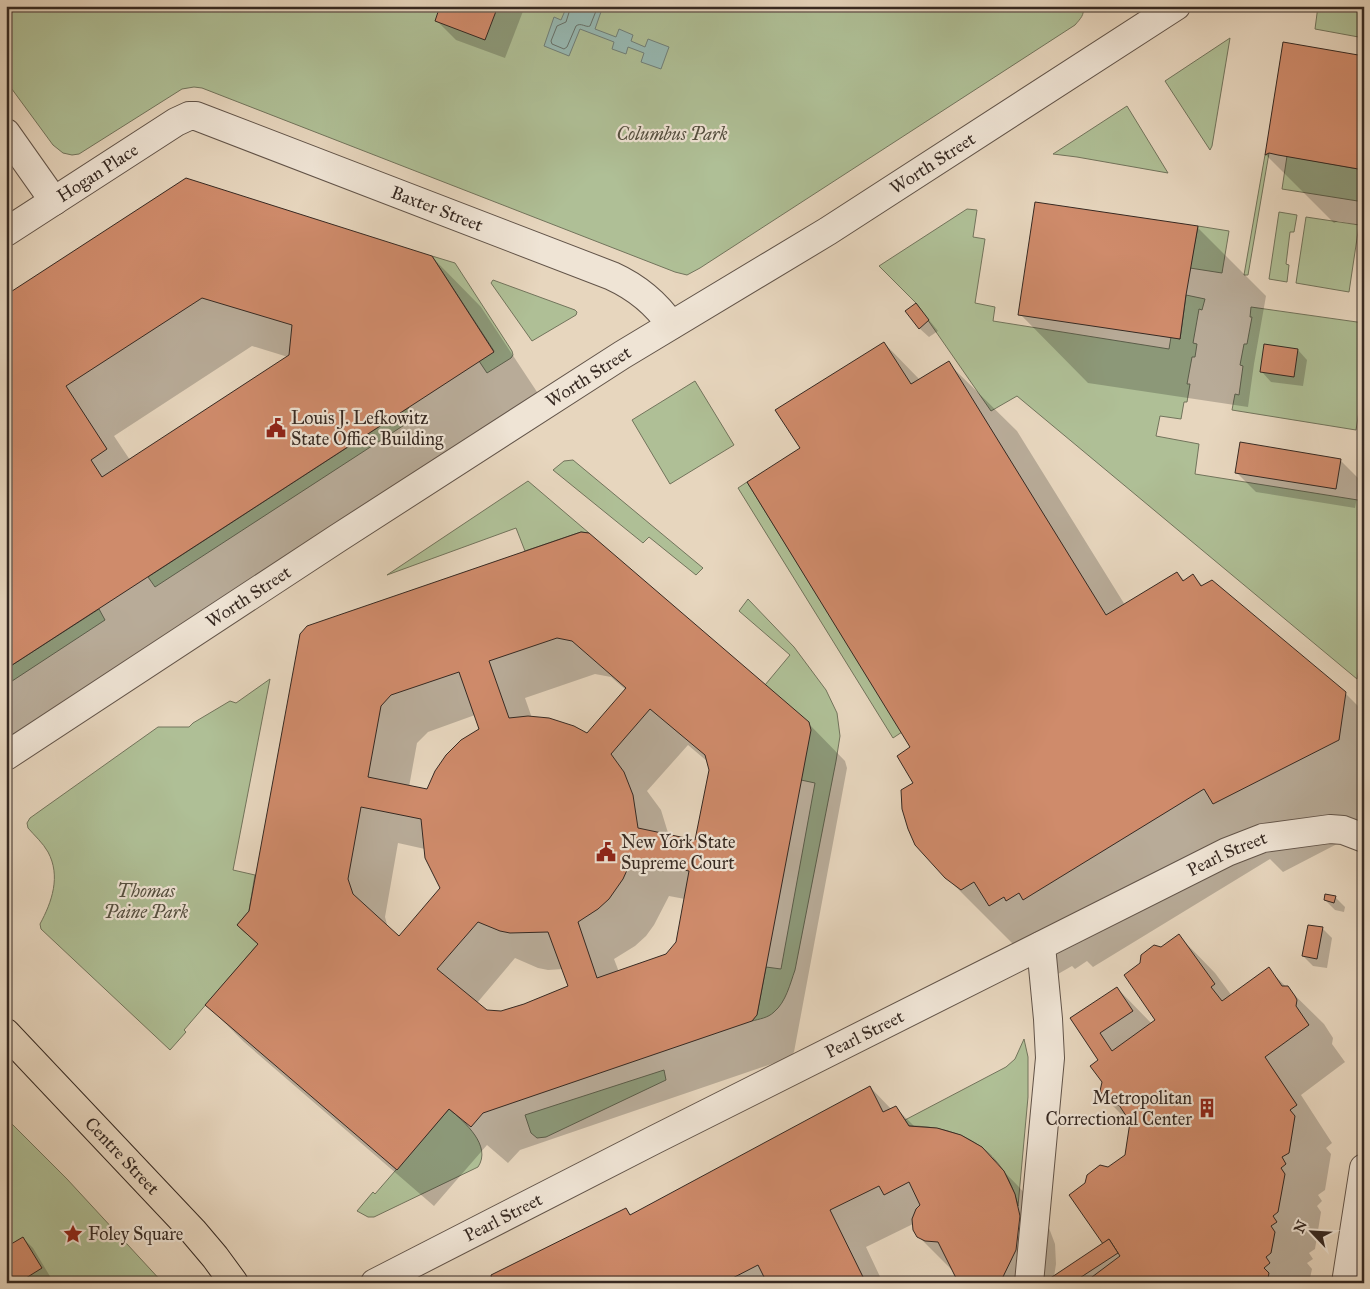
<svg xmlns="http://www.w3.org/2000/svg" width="1370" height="1289" font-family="'IM FELL Great Primer',serif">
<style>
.green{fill:#afbf96;stroke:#72745c}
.water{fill:#97b9b3;stroke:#707f79}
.shadow{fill:#0003;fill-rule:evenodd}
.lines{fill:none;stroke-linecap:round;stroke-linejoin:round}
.shore{stroke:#66716a;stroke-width:1}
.building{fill:#cf8b6b;stroke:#362922;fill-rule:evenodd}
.minor-casing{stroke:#625449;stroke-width:30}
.major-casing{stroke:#362922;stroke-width:30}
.minor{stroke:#efe4d5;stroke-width:28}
.major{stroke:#e7d6be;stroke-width:28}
.labels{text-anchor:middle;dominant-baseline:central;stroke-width:4.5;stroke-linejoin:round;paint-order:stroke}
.park-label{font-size:18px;font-style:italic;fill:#544e3f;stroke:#efe4d5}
.street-label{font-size:18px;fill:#362922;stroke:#efe4d5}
.poi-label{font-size:18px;fill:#362922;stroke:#efe4d5;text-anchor:start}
</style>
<rect width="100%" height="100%" fill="#e7d6be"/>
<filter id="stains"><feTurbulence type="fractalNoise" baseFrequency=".004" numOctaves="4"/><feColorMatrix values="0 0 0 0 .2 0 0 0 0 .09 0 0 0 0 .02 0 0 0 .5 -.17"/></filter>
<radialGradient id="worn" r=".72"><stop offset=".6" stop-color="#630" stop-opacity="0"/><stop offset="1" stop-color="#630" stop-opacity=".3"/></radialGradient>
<g class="green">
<path d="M6,6H1083C1085,15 1080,19 1075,25L700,268L687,275L675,272L202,88L194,87L182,89L79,154L72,155L63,153L53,145L6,81Z"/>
<polygon points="1318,6 1364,6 1364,38 1315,29"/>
<polygon points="1230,38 1212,146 1210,150 1165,81"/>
<polygon points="1127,106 1168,173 1077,157 1053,154"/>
<polygon points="1269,153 1248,275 1244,275 1265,155"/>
<polygon points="1287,156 1364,170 1364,202 1282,189"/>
<polygon points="967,209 977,210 973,237 985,239 975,303 995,307 993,321 1169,349 1171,337 1180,339 1186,295 1205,299 1202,310 1199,309 1193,343 1197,344 1195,357 1192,357 1187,384 1190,384 1187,402 1184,402 1181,419 1160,416 1156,436 1199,444 1195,474 1364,501 1364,646 1357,679 1017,396 991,411 916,303 879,266"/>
<polygon points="1279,212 1297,215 1294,232 1290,232 1286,264 1289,265 1287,282 1269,279"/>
<polygon points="1306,217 1359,225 1349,292 1296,283"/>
<polygon points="1198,226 1229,231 1222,273 1190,268"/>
<polygon points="432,256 455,263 512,351 513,355 511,358 487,373 479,361 494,351"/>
<polygon points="493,280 575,310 577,312 576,315 532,341 491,283"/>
<polygon points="1251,307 1364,323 1364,379 1356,430 1232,410 1235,394 1239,395 1243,366 1240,365 1244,344 1247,344 1252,317 1250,317"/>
<polygon points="695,381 734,445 670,484 632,420"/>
<polygon points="408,408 415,418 155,587 148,577"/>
<polygon points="573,460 703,568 696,575 649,537 643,543 553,470 564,461"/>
<polygon points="528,481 589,533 581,532 525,551 516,528 387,575"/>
<polygon points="747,482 902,732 893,738 738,488"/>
<path d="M748,599L794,647L826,690L837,713L840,736L836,761L795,970C790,984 786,1002 774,1012C768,1018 759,1019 752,1021L757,1014L766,967L781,969L815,783L801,780L765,685L790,655L739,611Z"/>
<polygon points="99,609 105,620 6,685 6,669"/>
<path d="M270,679L233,870L255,875L249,911L237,925L258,944L184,1030L186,1032L170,1050L41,929L40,924C52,902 61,876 48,852C43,843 34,835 28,828L27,823L30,818L158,727H189L193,723L230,701L236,703Z"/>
<path d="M1024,1039L1028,1057V1097L1018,1206C1005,1151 963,1126 909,1126L905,1120L1006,1067L1015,1059Z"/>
<polygon points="664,1070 666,1080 546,1137 537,1138 531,1133 525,1115"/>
<path d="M449,1109C465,1122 492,1146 478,1167L374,1217H368L357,1211L373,1192L375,1194Z"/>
<polygon points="6,1118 67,1179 163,1283 6,1283"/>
</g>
<polygon class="water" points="567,6 603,6 595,29 616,37 619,29 633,35 631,41 645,47 648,39 669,47 661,69 641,62 644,53 628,47 626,54 612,49 614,42 580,29 569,56 544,46 554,17 561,20"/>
<g class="shadow">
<polygon points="441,6 525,6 505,58 456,40 436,20"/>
<polygon points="1284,44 1364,57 1364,226 1338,221 1334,223 1266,155"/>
<polygon points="1197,227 1266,296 1254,364 1248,407 1088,383 1020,314"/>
<path d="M432,257L481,307L543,401L6,750V542L10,539L6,297ZM252,346L288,357L130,460L114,436Z"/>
<polygon points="916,304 938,331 929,337 919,328"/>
<polygon points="884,343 920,380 948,363 1017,431 1125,605 1177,573 1185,581 1193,576 1203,586 1345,693 1364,712 1364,830 1283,872 1270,859 1093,967 1087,961 1075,969 1072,966 1058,974 1038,953 1015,946 946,877 915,783 912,748 801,449"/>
<polygon points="1298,350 1307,360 1303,386 1271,382 1262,372"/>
<polygon points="1340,460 1360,480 1355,508 1256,492 1236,472"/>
<path d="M581,533L808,723L845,761L847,768L794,1052L789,1058L520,1150L508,1163L487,1145L434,1206L244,1042L207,1005L259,945L238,925L250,911L292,683ZM595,674L611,677L626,690L587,735L532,718L525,698ZM475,715L480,730L427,790L409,787L417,743L428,732ZM688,745L708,762L711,770L696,841L669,836L661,810L647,791ZM398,843L425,849L441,888L399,938L388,928L385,917ZM669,896L685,899L677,942L667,955L619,972L614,959L635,946L646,936L654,925ZM515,958L538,968L548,970L563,969L569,986L524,1005L501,1012L487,1011L477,1003Z"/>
<polygon points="1335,897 1345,907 1344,912 1335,910 1325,900"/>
<polygon points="1323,929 1332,938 1327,968 1313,966 1303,956"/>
<polygon points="1179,936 1215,973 1232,996 1268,969 1324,1024 1333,1038 1332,1044 1345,1062 1301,1095 1332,1143 1326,1148 1331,1154 1325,1190 1318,1195 1322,1201 1317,1206 1321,1212 1315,1249 1309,1253 1313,1259 1307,1263 1312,1269 1309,1283 949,1283 958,1278 955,1273 918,1236 913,1224 866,1247 883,1283 493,1283 626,1209 632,1216 870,1087 892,1110 896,1108 916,1128 981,1148 1018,1186 1040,1210 1046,1220 1055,1244 1056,1264 1054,1277 1104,1244 1108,1168 1126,1155 1131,1124 1110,1103 1104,1082 1100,1061 1072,1018 1117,988 1152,1024 1157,1020 1162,949"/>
<polygon points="23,1238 33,1248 51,1278 44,1283 8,1283 6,1279 6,1249"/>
</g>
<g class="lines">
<path class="shore" d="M571,6L566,22L557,26L551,41L552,44L564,49L567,47L576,26C581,22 586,28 590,26L598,6"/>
</g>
<g class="building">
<polygon points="440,6 498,6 485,40 435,21"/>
<polygon points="1283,42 1364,56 1364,170 1278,155 1269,153 1265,155"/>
<path d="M186,178L432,256L494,352L6,669V541L9,539L6,535V295ZM202,298L292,325L289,355L102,477L91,460L107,449L66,386Z"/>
<polygon points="1035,202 1198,226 1186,295 1180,339 1018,315"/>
<polygon points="916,303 929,320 919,329 905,311"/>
<polygon points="884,342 911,384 949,361 1106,615 1177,572 1183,581 1193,574 1201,586 1212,580 1346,692 1339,740 1213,804 1204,789 1023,900 1019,893 1006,901 1004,897 989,906 974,882 961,890 945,878 915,845 908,829 902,809 901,790 913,783 897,756 910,747 747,482 800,448 775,410"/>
<polygon points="1264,344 1298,349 1294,377 1260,372"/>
<polygon points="1240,442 1341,459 1336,489 1235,473"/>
<path d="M581,532L589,533L809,722L811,730L757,1015L752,1021L483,1113L471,1127L449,1109L397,1170L205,1005L258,944L237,925L249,911L300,634L307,626ZM557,638L572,641L626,688L587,733L574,726L549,718L528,716L509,718L489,661ZM459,672L479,729L461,740L446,755L435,771L427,789L368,777L381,706L391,695ZM650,709L705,755L709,770L695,840L638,828L633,795L624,772L611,754ZM361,807L421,819L425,858L440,888L399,936L353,894L348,879ZM632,859L689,871L676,942L666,954L597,978L578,922L598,909L609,899L623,879ZM478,922L500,931L510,933L548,932L568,986L524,1004L501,1011L487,1010L437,969Z"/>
<polygon points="1325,894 1336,896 1334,903 1324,900"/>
<polygon points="1308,925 1323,927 1317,959 1302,956"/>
<polygon points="1179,934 1215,984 1211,987 1222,1001 1269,967 1282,986 1288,986 1295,996 1297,1000 1296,1006 1309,1025 1265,1057 1297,1105 1290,1110 1295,1116 1289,1153 1282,1157 1286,1164 1281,1168 1285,1174 1278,1212 1273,1216 1277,1222 1271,1226 1275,1232 1271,1253 1266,1257 1270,1263 1264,1268 1269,1273 1267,1283 1084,1283 1120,1256 1109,1239 1103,1244 1069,1195 1085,1183 1087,1175 1100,1165 1108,1167 1125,1155 1130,1122 1119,1105 1109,1104 1100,1091 1102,1082 1090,1066 1098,1060 1070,1018 1117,987 1133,1011 1100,1033 1112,1051 1155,1020 1124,975 1140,963 1141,955 1154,945 1161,947"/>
<polygon points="870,1086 883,1112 896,1106 909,1126 937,1128 961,1135 982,1147 1004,1171 1015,1194 1020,1216 1016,1250 1000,1283 946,1283 956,1278 938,1242 925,1241 917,1237 913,1230 912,1219 916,1209 920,1205 909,1182 884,1195 879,1186 830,1210 866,1283 767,1283 758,1265 723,1283 691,1283 691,1281 688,1283 492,1283 491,1275 626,1208 630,1215"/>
<polygon points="23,1237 42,1268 18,1283 7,1283 6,1247"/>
<polygon points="1109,1239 1118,1253 1072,1283 1043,1283"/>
</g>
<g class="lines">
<defs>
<g id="minor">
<polyline points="6,133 54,201"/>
<path id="s1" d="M6,232L176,122L189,116H196L612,276C636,287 656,303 671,325"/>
<path id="s2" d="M6,756L338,538L622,355L828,231L1176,6"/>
<path id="s3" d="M375,1283L654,1140L1227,852L1263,838L1330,829L1343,830L1364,838"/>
<polyline points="1029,1283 1050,1058 1048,1019 1041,946"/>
<polyline points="1346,1283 1364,1168"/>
</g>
<g id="major">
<path id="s4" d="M6,1033L193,1231L215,1257L234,1283"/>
</g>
</defs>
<use href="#minor" class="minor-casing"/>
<use href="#major" class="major-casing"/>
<use href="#minor" class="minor"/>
<use href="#major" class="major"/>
</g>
<defs>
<symbol id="civic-bare" viewBox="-9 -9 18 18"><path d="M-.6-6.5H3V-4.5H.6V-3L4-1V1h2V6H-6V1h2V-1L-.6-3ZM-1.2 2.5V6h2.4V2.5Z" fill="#8f2418" stroke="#efe4d5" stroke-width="2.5" paint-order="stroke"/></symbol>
<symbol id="building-bare" viewBox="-9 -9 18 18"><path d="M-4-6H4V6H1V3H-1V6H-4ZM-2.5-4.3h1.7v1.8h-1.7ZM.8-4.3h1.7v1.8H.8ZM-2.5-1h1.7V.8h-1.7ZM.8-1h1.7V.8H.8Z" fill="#8f2418" stroke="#efe4d5" stroke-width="2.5" paint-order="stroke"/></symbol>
<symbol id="sight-bare" viewBox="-9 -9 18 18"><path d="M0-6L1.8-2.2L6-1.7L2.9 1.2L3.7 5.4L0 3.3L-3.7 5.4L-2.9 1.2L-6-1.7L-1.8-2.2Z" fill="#8f2418" stroke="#efe4d5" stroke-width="2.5" paint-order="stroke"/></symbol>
</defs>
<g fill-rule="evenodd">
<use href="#civic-bare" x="262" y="414" width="28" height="28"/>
<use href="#civic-bare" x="592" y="838" width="28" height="28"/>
<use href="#building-bare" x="1193" y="1094" width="28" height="28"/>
<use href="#sight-bare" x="59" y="1220" width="28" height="28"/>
</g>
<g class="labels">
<g class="park-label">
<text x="672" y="134">Columbus Park</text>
<text x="146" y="891">Thomas<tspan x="146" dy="21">Paine Park</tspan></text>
</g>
<g class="street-label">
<text stroke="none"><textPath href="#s2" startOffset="1100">Worth Street</textPath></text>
<text stroke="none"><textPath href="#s1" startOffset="109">Hogan Place</textPath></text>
<text stroke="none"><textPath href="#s1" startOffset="482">Baxter Street</textPath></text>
<text stroke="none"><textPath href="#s2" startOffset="695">Worth Street</textPath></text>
<text stroke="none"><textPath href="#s2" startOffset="290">Worth Street</textPath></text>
<text stroke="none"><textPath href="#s3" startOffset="954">Pearl Street</textPath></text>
<text stroke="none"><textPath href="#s3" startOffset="549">Pearl Street</textPath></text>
<text stroke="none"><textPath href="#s4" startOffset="169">Centre Street</textPath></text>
<text stroke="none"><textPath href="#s3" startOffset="144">Pearl Street</textPath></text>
</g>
<g class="poi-label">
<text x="291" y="418">Louis J. Lefkowitz<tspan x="291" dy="21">State Office Building</tspan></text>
<text x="621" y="842">New York State<tspan x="621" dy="21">Supreme Court</tspan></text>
<text x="1192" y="1098" text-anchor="end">Metropolitan<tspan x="1192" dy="21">Correctional Center</tspan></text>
<text x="88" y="1234">Foley Square</text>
</g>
</g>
<rect width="1370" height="1289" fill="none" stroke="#e7d6be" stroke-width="25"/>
<rect x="8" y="8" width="1355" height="1274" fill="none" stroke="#362922" stroke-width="2.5"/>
<rect x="12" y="12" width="1345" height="1264" fill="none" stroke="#362922"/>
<g transform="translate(1312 1232) rotate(295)" stroke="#efe4d5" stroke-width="4" paint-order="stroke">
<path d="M0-4L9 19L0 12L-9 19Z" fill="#362922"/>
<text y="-8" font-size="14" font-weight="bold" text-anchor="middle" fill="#362922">N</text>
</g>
<rect width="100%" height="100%" filter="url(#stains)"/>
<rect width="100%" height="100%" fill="url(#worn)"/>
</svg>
